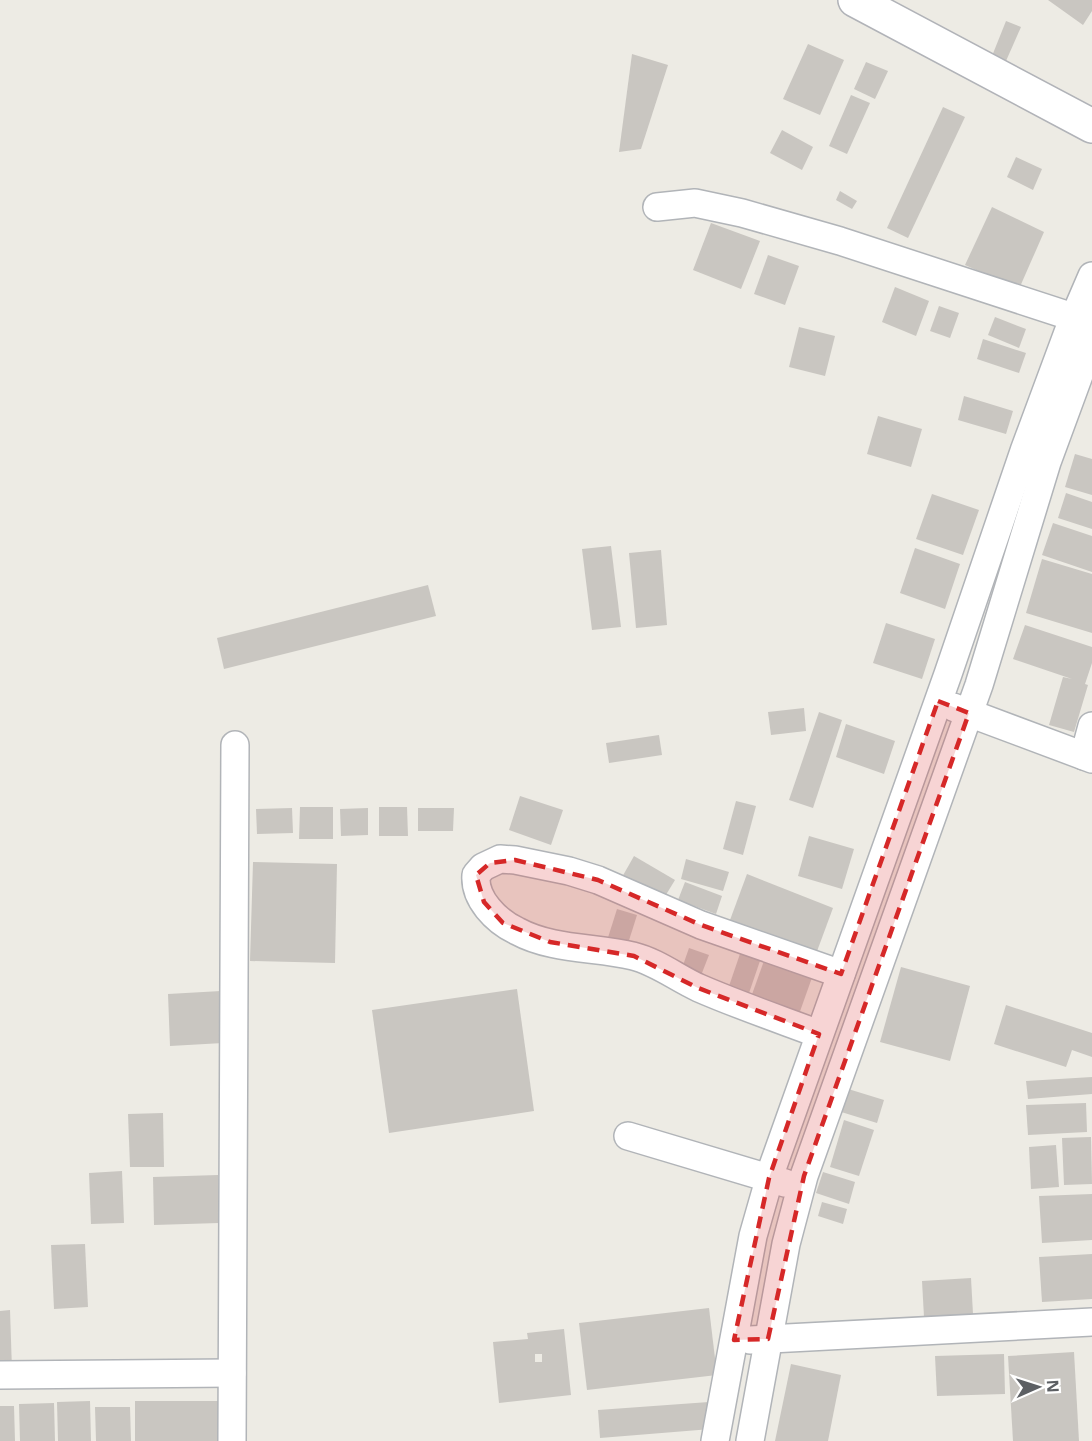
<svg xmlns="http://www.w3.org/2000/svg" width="1092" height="1441" font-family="'Open Sans',sans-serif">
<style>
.building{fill:#c9c6c1;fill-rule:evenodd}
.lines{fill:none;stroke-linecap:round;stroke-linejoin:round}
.street-casing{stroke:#b1b4b8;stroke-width:30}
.secondary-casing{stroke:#b1b3b8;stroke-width:36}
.street{stroke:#fff;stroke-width:27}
.secondary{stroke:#fff;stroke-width:33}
.marked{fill:#d62828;fill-opacity:0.2;stroke:#d62828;stroke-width:4.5;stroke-dasharray:12 8;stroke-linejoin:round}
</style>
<rect width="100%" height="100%" fill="#edebe4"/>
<g class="building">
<polygon points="1048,0 1092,0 1092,11 1083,25"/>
<polygon points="1006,21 1021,27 1006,61 992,56"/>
<polygon points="808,44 844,60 820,115 783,99"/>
<polygon points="632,54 668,65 641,149 619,152"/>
<polygon points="866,62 888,71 875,99 854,89"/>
<polygon points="851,95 870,103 847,154 829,146"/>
<polygon points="943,107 965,117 908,238 887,228"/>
<polygon points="782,130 813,147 802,170 770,153"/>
<polygon points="1016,157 1042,169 1033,190 1007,177"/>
<polygon points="840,191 857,201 852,209 836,200"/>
<polygon points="992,207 1044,232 1019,289 965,265"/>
<polygon points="711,223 760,241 741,289 693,270"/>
<polygon points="768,255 799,266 785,305 754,294"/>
<polygon points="895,287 929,301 916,336 882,322"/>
<polygon points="939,306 959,313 950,338 930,331"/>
<polygon points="995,317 1026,329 1019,348 988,335"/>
<polygon points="799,327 835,336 825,376 789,367"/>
<polygon points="983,339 1026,353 1019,373 977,359"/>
<polygon points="964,396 1013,411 1006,434 958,420"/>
<polygon points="878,416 922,429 911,467 867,454"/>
<polygon points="1075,454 1092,459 1092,495 1065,487"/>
<polygon points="1066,493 1092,502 1092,529 1058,518"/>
<polygon points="932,494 979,510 963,555 916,539"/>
<polygon points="1053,523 1092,536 1092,572 1042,555"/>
<polygon points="611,546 621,627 592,630 582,549"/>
<polygon points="915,548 960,564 945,609 900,593"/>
<polygon points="661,550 667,625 636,628 629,553"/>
<polygon points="1042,559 1092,574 1092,633 1026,613"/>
<polygon points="428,585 436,616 224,669 217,638"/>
<polygon points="886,623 935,639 922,679 873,663"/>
<polygon points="1025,625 1092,647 1092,663 1085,684 1088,685 1074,732 1049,725 1063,677 1072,679 1013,659"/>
<polygon points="804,708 806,731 771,735 768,712"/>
<polygon points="819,712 842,720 813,808 789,800"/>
<polygon points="846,724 895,741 884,774 836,757"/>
<polygon points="659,735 662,755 609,763 606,743"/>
<polygon points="520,796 563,810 551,845 509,830"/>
<polygon points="736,801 756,806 743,855 723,849"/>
<polygon points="300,807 333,807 333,839 299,839"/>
<polygon points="379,807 407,807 408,836 379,836"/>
<polygon points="292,808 293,833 257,834 256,809"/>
<polygon points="368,808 368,835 341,836 340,809"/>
<polygon points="418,808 454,808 453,831 418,831"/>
<polygon points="809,836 854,849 842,889 798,876"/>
<polygon points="634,856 675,880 661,903 621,879"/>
<polygon points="686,859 729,872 723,891 681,879"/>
<polygon points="253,862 337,864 335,963 250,961"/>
<polygon points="747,874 833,908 816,954 730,920"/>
<polygon points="685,882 722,896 716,914 678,900"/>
<polygon points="617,909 637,915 626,950 606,944"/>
<polygon points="689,948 709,955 700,978 681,971"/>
<polygon points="742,948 762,955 748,996 728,989"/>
<polygon points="766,955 814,972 798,1017 750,1000"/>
<polygon points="901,967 970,986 950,1061 880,1042"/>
<polygon points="517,989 534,1111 389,1133 372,1010"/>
<polygon points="221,991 223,1043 170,1046 168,994"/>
<polygon points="1006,1005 1092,1033 1092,1057 1072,1050 1066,1067 994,1044"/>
<polygon points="1092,1077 1092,1094 1028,1099 1026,1081"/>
<polygon points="845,1088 884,1100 877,1123 838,1111"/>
<polygon points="1086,1103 1087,1132 1028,1135 1026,1105"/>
<polygon points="163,1113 164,1167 130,1167 128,1114"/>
<polygon points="844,1120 874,1130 859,1176 830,1167"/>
<polygon points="1091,1137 1092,1184 1064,1185 1062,1138"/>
<polygon points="1056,1145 1059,1187 1031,1189 1029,1147"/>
<polygon points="122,1171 124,1223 91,1224 89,1173"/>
<polygon points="823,1172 855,1182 849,1204 816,1193"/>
<polygon points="218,1175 219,1223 154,1225 153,1177"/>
<polygon points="1092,1194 1092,1240 1042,1243 1039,1196"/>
<polygon points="822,1202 847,1209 843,1224 818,1216"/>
<polygon points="85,1244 88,1307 54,1309 51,1245"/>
<polygon points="1092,1254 1092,1299 1042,1302 1039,1257"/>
<polygon points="971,1278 973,1314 924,1317 922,1281"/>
<polygon points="709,1308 717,1375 587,1390 579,1323"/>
<polygon points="10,1310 12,1370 0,1371 0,1311"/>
<path d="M564,1329L571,1395L499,1403L493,1342L528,1339L527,1333ZM535,1354H542V1362H535Z"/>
<polygon points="1074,1352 1079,1441 1013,1441 1008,1356"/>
<polygon points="1004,1354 1005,1394 937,1396 935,1356"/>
<polygon points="791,1364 841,1375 828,1441 775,1441"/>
<polygon points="90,1401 91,1441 58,1441 57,1402"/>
<polygon points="135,1401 223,1401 222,1441 135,1441"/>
<polygon points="709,1402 711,1429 600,1438 598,1410"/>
<polygon points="54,1403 55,1441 20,1441 19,1404"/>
<polygon points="0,1406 14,1406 15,1441 0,1441"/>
<polygon points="95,1407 130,1407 131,1441 96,1441"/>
</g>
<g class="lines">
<defs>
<g id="street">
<polyline points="657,207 695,203 742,213 840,241 1091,323"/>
<polyline points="953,707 1092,759"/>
<polyline points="1084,756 1092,726"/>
<path d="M819,1034C779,1019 738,1005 699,988C677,978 657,962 633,956C595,947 552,950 517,931C496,921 474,899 476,875L483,867L500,859L515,860L569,871L598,880L701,925L841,974"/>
<polyline points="628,1136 785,1183"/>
<polyline points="750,1340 1092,1322"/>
<polyline points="0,1375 232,1373"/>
<polyline points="232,1441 235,745"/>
<polyline points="715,1441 753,1236 773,1166 948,674 1024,451 1070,327 1092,276"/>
<polyline points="750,1441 786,1244 804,1176 979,685 1047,462 1092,340"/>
</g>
<polyline id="secondary" points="855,0 1092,126"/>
</defs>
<use href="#street" class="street-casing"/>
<use href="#secondary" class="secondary-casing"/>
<use href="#street" class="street"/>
<use href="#secondary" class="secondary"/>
</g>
<path class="marked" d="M938,701L969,713L804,1176L768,1339L734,1340L769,1178L819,1034L698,988L634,956L550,942L503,923L484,902L476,875L490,863L515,860L598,880L701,925L841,974Z"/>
<g transform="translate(1038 1387) rotate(87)" stroke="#ffffff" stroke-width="4.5" paint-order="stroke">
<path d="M0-4.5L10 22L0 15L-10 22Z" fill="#5c5f63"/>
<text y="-9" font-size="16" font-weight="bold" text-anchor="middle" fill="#5c5f63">N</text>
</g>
</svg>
